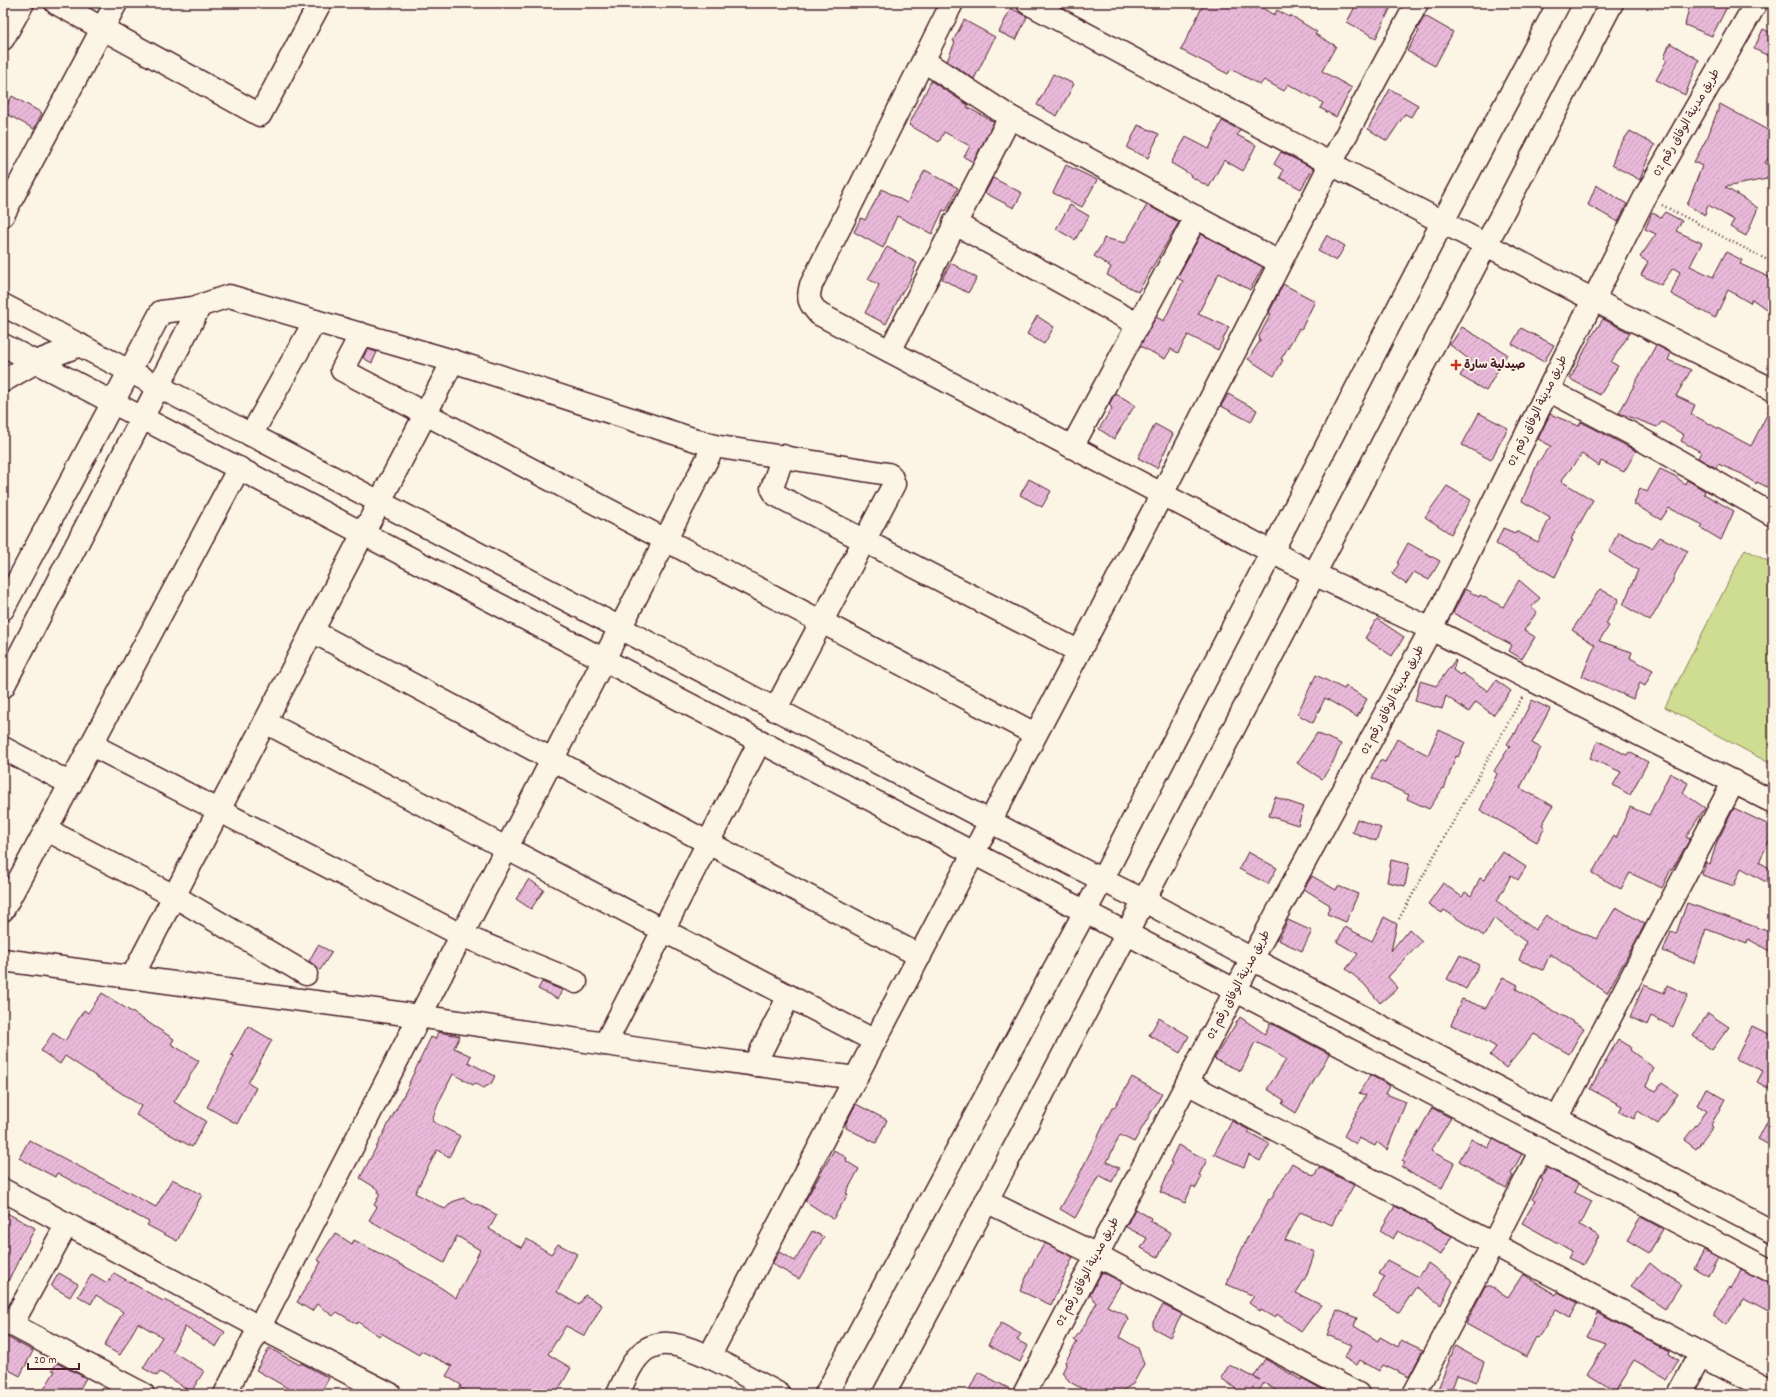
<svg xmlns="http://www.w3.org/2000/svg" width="1776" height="1397" font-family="Dekko,'Playpen Sans Arabic',sans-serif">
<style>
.green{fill:#cedd91;stroke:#8c7e5e}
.building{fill:url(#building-hatch);stroke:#4a1f2b}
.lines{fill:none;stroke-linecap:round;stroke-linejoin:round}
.minor-casing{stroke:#4a1f2b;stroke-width:25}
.major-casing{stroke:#4a1f2b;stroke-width:25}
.path{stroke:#4a1f2b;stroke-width:2.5;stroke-dasharray:1 3;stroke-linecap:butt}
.minor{stroke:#fcf5e5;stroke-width:22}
.major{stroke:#fcf5e5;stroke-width:22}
.poi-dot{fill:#c8321e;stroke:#fcf5e5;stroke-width:1.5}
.labels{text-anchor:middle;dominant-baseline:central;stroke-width:3.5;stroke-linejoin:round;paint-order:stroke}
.street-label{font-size:12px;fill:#4a1f2b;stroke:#fcf5e5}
.poi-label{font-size:12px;font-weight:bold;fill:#4a1f2b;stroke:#fcf5e5;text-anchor:start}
</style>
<defs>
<pattern id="building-hatch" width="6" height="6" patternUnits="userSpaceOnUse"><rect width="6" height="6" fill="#e9b9d9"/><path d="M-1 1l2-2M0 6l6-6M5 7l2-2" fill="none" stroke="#c99fba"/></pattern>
</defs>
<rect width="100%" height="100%" fill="#fcf5e5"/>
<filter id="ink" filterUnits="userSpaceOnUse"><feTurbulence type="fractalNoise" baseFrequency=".025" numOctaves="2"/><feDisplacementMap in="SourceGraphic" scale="8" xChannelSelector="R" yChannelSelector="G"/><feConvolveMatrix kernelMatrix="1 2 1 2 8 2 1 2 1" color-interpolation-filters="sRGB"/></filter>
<g filter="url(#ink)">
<polygon class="green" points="1745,549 1773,564 1773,765 1665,707"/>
<g class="building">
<polygon points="1204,3 1254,3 1274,15 1277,10 1289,17 1290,15 1317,32 1315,34 1336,46 1322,71 1352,88 1336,117 1320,108 1323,103 1288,84 1284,91 1264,80 1260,85 1231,69 1228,74 1181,50"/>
<polygon points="1357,3 1393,3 1376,38 1347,22"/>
<polygon points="1690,3 1729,3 1712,36 1685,25"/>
<polygon points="1011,8 1027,17 1016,40 999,32"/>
<polygon points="1425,16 1453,32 1435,66 1407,51 1419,31 1417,29"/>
<polygon points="964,20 995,37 974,79 947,61 955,42 953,41"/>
<polygon points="1763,29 1773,34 1773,58 1754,49"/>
<polygon points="1670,43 1699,60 1685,95 1656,80 1667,60 1664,58"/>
<polygon points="1053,74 1074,84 1057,116 1037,105"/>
<polygon points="931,81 968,105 967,107 994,122 973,162 964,157 970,146 944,132 939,142 909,125"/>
<polygon points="1390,89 1418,105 1411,117 1405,114 1387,141 1368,129"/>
<polygon points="12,96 42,113 34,129 3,112"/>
<polygon points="1720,104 1773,133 1773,151 1765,163 1771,166 1767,179 1725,187 1758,208 1746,236 1730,227 1734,220 1708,205 1705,215 1687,205 1702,166 1694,162 1708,136"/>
<polygon points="1222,121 1240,130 1237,135 1256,145 1243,171 1224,160 1209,187 1190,176 1191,175 1171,163 1186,137 1209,149"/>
<polygon points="1138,125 1159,134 1148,158 1127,148"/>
<polygon points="1630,131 1655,145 1648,158 1640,180 1612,165 1617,149"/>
<polygon points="1281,152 1313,168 1301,189 1280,178 1283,170 1274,164"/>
<polygon points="1066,165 1097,180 1082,207 1053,193"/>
<polygon points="925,170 958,188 946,211 943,210 932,234 897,216 883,248 854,232 861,218 865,220 882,189 907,203"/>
<polygon points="993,178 1022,193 1014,208 985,193"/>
<polygon points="1596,185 1627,204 1618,222 1588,205"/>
<polygon points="1070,205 1089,216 1075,240 1056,229"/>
<polygon points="1147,205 1179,222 1138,292 1107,275 1111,267 1094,256 1102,244 1104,238 1125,243"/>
<polygon points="1665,212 1682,221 1676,231 1702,243 1690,266 1713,277 1726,252 1742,260 1740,264 1773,279 1773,314 1752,299 1750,303 1728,290 1715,318 1671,294 1680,272 1673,268 1661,285 1641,275 1648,262 1640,257 1656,234 1645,229 1652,213 1661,217"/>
<polygon points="1201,234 1263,267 1250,290 1219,273 1198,314 1229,327 1218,350 1188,335 1178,353 1171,349 1165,359 1140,346 1156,317 1164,321 1183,281 1177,278"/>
<polygon points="1327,235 1345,246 1336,261 1318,251"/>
<polygon points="887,247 917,263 909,282 902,292 886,324 865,313 879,285 868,279"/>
<polygon points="951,263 977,278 968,293 942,279"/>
<polygon points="1283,284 1315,301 1301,330 1299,329 1281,359 1283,360 1274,376 1248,359 1260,341 1259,336 1271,314 1269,313"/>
<polygon points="1037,316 1054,327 1044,344 1027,334"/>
<polygon points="1603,319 1630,333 1611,362 1618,366 1600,395 1570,379 1592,336"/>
<polygon points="1462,327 1507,354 1486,391 1460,376 1470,360 1450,345"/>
<polygon points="1521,328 1554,345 1544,362 1512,344"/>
<polygon points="1656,345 1671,353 1668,360 1691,370 1676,396 1695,405 1691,414 1751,446 1773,403 1773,490 1757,482 1756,484 1742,474 1718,464 1716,468 1698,458 1701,452 1681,441 1684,435 1662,422 1657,427 1619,413"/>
<polygon points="367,349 377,352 372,363 363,358"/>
<polygon points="1115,393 1135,405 1114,439 1099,429 1112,408 1109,405"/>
<polygon points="1228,394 1257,410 1251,422 1221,406"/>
<polygon points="1479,413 1508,428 1491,460 1462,445"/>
<polygon points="1550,414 1579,426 1581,422 1591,427 1636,451 1624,472 1601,461 1599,466 1582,454 1561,481 1593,500 1571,539 1573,540 1555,577 1496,544 1503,528 1515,533 1516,531 1538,542 1550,518 1522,501 1538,462 1551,446 1538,439"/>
<polygon points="1155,424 1173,434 1157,468 1138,458"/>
<polygon points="1660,469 1675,476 1685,484 1687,480 1705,491 1704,494 1734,511 1721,540 1701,528 1703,525 1669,508 1661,520 1634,504 1640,488 1647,492"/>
<polygon points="1029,479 1051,491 1042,507 1020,495"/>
<polygon points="1447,486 1471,500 1451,534 1425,517"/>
<polygon points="1618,532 1652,548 1660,537 1688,551 1675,574 1672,583 1650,621 1623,605 1638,570 1609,552"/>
<polygon points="1408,543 1440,561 1429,580 1414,572 1406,584 1392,574 1399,564 1397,563"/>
<polygon points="1519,580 1540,598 1531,608 1537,612 1524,630 1535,637 1522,659 1509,651 1512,645 1453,613 1465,589 1479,597 1480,595 1503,607"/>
<polygon points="1600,589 1619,599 1606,624 1609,626 1599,641 1632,652 1630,658 1653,670 1645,686 1640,683 1633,699 1582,676 1595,645 1572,630"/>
<polygon points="1377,619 1404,637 1392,656 1365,638"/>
<polygon points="1455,660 1456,661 1453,670 1460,675 1462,673 1488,691 1496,680 1511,691 1493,715 1476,702 1469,712 1446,696 1442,709 1415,701 1420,681 1436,686"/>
<polygon points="1316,675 1344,689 1346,686 1367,699 1357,717 1325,698 1313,723 1297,714"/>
<polygon points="1532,700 1550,709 1532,743 1541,748 1520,788 1553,806 1542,825 1545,827 1537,842 1480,810 1497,774 1494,771 1510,746 1507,744 1514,733 1515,734"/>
<polygon points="1439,730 1465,742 1458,757 1456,756 1444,789 1443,788 1429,809 1407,799 1409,795 1372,778 1380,760 1385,762 1397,739 1428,755"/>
<polygon points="1317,733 1341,744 1332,764 1322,779 1297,763"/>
<polygon points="1598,741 1627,755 1629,752 1648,762 1630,795 1613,785 1621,772 1590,758"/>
<polygon points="1670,773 1688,783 1683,793 1705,808 1686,837 1690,839 1672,870 1671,869 1662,888 1630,873 1621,889 1592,873 1614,836 1616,838 1630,807 1649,815"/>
<polygon points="1275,797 1304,807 1298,825 1269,816"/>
<polygon points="1734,808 1773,827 1773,833 1759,862 1773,870 1773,886 1741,868 1734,886 1702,875 1706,862 1710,864 1717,842"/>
<polygon points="1357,819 1381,828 1376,841 1352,832"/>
<polygon points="1248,852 1277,868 1268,884 1239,869"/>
<polygon points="1503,852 1526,867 1518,880 1511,875 1497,901 1535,930 1546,915 1558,923 1597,939 1616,907 1645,924 1607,993 1550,954 1543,970 1519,960 1526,942 1494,918 1484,936 1444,910 1442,913 1428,904 1443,883 1462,897 1465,892 1471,896 1480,878 1484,880"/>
<polygon points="1391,860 1409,864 1405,886 1387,882"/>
<polygon points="1312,876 1336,890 1338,886 1358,894 1346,922 1327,914 1330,905 1304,889"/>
<polygon points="529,879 544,890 531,909 516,899"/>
<polygon points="1687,903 1773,933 1773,953 1748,939 1747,944 1706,929 1694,963 1663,951 1671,932 1676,934"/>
<polygon points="1384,917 1397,924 1391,951 1409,929 1422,941 1388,977 1398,988 1380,1003 1363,983 1346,969 1358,954 1337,942 1345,927 1372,941"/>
<polygon points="1288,920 1312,931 1302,951 1278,940"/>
<polygon points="318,945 332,952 320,970 309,961"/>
<polygon points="1460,955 1479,965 1466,989 1447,979"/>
<polygon points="1503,977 1518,985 1516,989 1584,1028 1569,1054 1534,1034 1506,1068 1490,1055 1496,1047 1472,1033 1451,1025 1462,999 1486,1008"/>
<polygon points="542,982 562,990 558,999 538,989"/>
<polygon points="1644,985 1664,993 1667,985 1688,995 1673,1027 1651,1016 1647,1025 1630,1017"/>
<polygon points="102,993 174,1039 171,1044 199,1061 174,1102 206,1121 192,1147 136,1115 141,1106 65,1056 60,1064 41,1051 53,1033 65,1041 84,1010 88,1013"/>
<polygon points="1708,1013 1729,1027 1712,1050 1693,1036"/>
<polygon points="1240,1017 1265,1034 1270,1023 1329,1054 1296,1113 1282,1104 1284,1100 1267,1089 1286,1060 1273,1050 1255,1042 1241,1071 1214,1059"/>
<polygon points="1159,1018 1189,1036 1180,1053 1149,1035"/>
<polygon points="248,1026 272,1040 248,1083 256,1088 237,1124 207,1107 234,1056 231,1055"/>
<polygon points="1752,1026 1773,1036 1773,1091 1757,1082 1763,1071 1736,1059"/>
<polygon points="438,1032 460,1036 454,1048 471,1056 468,1062 495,1076 491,1084 483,1088 475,1083 473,1085 453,1074 438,1104 432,1121 460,1136 449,1157 437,1150 415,1193 445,1209 452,1202 464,1198 476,1205 477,1204 497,1215 489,1229 522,1248 527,1239 551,1254 558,1244 577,1254 557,1292 579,1305 585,1295 602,1305 585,1336 566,1326 548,1354 571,1368 556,1394 472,1394 460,1388 461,1385 446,1376 452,1366 421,1351 419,1355 381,1333 379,1336 358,1322 357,1324 337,1312 333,1316 317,1304 312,1311 297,1302 321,1262 317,1260 335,1233 352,1244 354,1240 434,1282 434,1283 456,1298 480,1250 457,1236 444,1263 369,1220 377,1207 374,1205 380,1194 378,1193 379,1190 360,1178 410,1083 409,1083 431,1037 435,1039"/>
<polygon points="1618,1039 1631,1047 1630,1050 1654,1068 1646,1086 1656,1091 1662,1083 1678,1094 1658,1124 1638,1111 1634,1119 1619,1112 1622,1106 1590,1089"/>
<polygon points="1370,1075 1390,1086 1386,1094 1406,1102 1387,1150 1377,1142 1375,1146 1359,1138 1356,1144 1344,1136 1366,1095 1359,1093"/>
<polygon points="1132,1077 1162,1094 1134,1142 1120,1135 1107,1162 1119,1168 1112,1182 1099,1175 1075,1218 1060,1209 1076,1181 1112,1108 1114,1108"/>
<polygon points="1706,1088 1725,1099 1711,1125 1713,1127 1696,1149 1684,1140 1707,1111 1697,1105"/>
<polygon points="856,1104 887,1120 876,1143 846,1128 846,1123"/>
<polygon points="1432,1108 1451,1118 1431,1151 1454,1163 1442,1188 1417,1176 1417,1177 1402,1167 1405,1163 1402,1161"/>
<polygon points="1773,1111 1773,1147 1758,1139"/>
<polygon points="1232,1121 1249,1130 1248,1132 1270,1144 1260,1161 1249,1155 1244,1167 1214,1154"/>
<polygon points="1471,1139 1488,1148 1493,1139 1522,1154 1511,1174 1513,1176 1506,1188 1459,1161"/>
<polygon points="29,1140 156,1207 172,1179 202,1195 177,1241 147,1225 149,1222 57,1173 55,1177 19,1158"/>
<polygon points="1178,1145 1207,1160 1199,1175 1202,1176 1196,1188 1192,1186 1185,1203 1160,1192 1172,1163 1170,1162"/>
<polygon points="834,1150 847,1158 846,1161 859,1169 846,1193 848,1194 833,1219 805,1201"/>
<polygon points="1292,1163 1314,1176 1319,1167 1354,1185 1340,1210 1339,1209 1332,1225 1300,1212 1285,1240 1315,1252 1307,1275 1296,1293 1321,1305 1301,1332 1277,1314 1275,1318 1261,1310 1260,1311 1249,1303 1254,1296 1226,1284 1247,1238 1261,1217 1260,1217 1269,1199 1270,1200"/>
<polygon points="1547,1168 1578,1184 1574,1192 1592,1201 1580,1225 1599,1236 1583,1265 1568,1258 1572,1251 1522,1223 1535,1201 1532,1199 1543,1180 1541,1179"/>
<polygon points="1395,1206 1452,1236 1441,1255 1398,1231 1393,1239 1380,1231"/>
<polygon points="1135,1209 1151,1218 1150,1221 1171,1233 1158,1257 1141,1248 1147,1238 1126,1227"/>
<polygon points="3,1211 35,1228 3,1291"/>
<polygon points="1641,1217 1663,1229 1649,1253 1627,1240"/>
<polygon points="812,1231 824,1237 799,1279 772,1264 779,1252 795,1261"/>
<polygon points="1045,1243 1073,1257 1051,1305 1020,1291 1035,1258"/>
<polygon points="1704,1250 1718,1257 1708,1276 1694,1268"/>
<polygon points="1387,1260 1419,1277 1428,1263 1453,1281 1441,1305 1416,1287 1399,1313 1373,1296 1385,1277 1379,1274"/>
<polygon points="1650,1263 1661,1272 1681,1284 1665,1309 1631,1286"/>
<polygon points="1741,1269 1773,1284 1773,1315 1743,1299 1727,1325 1712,1315 1730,1288 1731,1290"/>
<polygon points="1102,1272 1122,1282 1107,1306 1126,1315 1128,1320 1119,1337 1138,1348 1144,1364 1133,1384 1117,1394 1091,1394 1070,1382 1062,1373 1066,1365 1065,1362 1077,1342 1074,1340 1087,1321 1096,1303 1090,1295"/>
<polygon points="59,1273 78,1284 70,1297 51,1286"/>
<polygon points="114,1273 163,1301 164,1300 200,1318 201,1317 225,1332 216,1347 185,1327 172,1351 204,1371 191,1392 160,1372 157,1376 143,1368 162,1337 138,1323 120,1355 104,1346 123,1312 96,1295 91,1304 78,1296 92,1274 107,1283"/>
<polygon points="1523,1274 1556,1295 1558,1292 1578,1303 1570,1317 1556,1309 1538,1338 1536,1337 1526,1357 1466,1324 1485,1286 1490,1286 1508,1297"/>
<polygon points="1163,1305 1182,1314 1170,1337 1153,1328 1153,1322"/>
<polygon points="1337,1310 1357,1318 1354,1326 1378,1341 1380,1337 1398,1347 1401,1340 1423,1350 1409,1377 1383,1365 1379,1371 1360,1360 1357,1365 1344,1358 1352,1345 1327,1335"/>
<polygon points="1597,1313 1668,1350 1667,1353 1679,1360 1667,1379 1634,1360 1615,1391 1587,1374 1606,1344 1587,1337"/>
<polygon points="1001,1323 1021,1334 1017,1340 1028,1346 1020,1362 988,1345"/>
<polygon points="3,1335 33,1351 20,1376 3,1367"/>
<polygon points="1455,1346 1484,1362 1477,1382 1457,1375 1450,1394 1436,1394"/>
<polygon points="269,1348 300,1365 301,1363 329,1378 320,1394 298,1394 256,1370"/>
<polygon points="1265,1359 1301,1380 1302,1378 1325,1391 1324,1394 1282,1394 1264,1383 1257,1394 1243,1394 1221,1378 1229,1365 1260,1380 1254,1376"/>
<polygon points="57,1363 86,1378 77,1394 41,1394 55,1371 52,1370"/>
<polygon points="978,1372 1012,1390 1012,1394 967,1394"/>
</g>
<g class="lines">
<defs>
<g id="minor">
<polyline points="56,3 260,115 320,3"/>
<path d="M952,3L811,285C807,299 809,303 819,314L1314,574L1431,629L1773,802"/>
<path d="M1028,3C1275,135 1522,266 1773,390"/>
<polyline points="3,39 23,3"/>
<polyline points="924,61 1010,117 1279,262"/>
<polyline points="3,215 116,3"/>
<polyline points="954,223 1137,324"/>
<polyline points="361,334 342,370 1035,734"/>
<polyline points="890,351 1010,117"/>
<polyline points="3,381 36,362 80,345"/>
<polyline points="1548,390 1630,433 1773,515"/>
<polyline points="251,435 315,321"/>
<polyline points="1072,447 1196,217"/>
<polyline points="783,456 772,488 776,495 1078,651"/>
<polyline points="3,609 161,312 193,308 229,296 453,361 714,446 888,474 891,476 894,484 775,710"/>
<polyline points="312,631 920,956"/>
<polyline points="3,687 200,306"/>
<polyline points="265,722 875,1041"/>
<polyline points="92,745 461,935 576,982"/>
<polyline points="3,748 71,784"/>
<polyline points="47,830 174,896 306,974"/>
<polyline points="3,910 239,468"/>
<polyline points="3,960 398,1013 659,1052 856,1078"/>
<polyline points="132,977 453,361"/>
<polyline points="605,1044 760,741"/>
<polyline points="754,1065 789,996"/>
<polyline points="1187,1083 1773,1391"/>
<polyline points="1557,1119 1734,781"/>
<polyline points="3,1190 259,1327 390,1394"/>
<polyline points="986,1201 1097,1255 1358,1394"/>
<polyline points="3,1320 143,1394"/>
<polyline points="12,1324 67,1224"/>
<polyline points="709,1357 1162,494 1330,165 1417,3"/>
<polyline points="225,1394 714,446"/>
<path d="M618,1394C625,1379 631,1361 645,1350C652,1346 660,1343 668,1344C696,1345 752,1380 779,1394"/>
<polyline points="826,1394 1102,880 1442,223 1559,3"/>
<polyline points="884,1394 942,1286 1127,933 1612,3"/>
<polyline points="1024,1394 1252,959 1431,629 1548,390 1646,195 1756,3"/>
<polyline points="1414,1394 1493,1244 1541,1150"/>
<polyline points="1679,1394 1701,1354"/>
</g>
<g id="major">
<polyline points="3,305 1102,880 1143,900 1252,959 1773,1232"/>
<polyline points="3,345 1773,1272"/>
</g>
</defs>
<use href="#minor" class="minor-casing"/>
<use href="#major" class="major-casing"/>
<g class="path">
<polyline points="1662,205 1773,263"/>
<polyline points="1399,919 1523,696"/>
</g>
<use href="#minor" class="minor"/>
<use href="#major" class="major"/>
</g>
</g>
<path class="poi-dot" d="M1454 359h4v4h4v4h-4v4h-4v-4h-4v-4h4z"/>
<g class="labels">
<g class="street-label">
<text transform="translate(1687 123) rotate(-60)">طريق مدينة الوفاق رقم 02</text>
<text transform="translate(1538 411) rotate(-64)">طريق مدينة الوفاق رقم 02</text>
<text transform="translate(1393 700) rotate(-62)">طريق مدينة الوفاق رقم 02</text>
<text transform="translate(1239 985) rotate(-62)">طريق مدينة الوفاق رقم 02</text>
<text transform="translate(1088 1272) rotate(-62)">طريق مدينة الوفاق رقم 02</text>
</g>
<g class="poi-label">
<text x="1464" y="365">صيدلية سارة</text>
</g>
</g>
<rect width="1776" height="1397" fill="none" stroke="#fcf5e5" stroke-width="16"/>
<rect x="8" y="8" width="1760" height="1381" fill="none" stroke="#4a1f2b" stroke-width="1.5" filter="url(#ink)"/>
<path d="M28 1363v6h51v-6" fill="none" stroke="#4a1f2b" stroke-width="2"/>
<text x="34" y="1363" font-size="12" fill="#4a1f2b" stroke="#fcf5e5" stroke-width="3" paint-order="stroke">20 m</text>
</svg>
